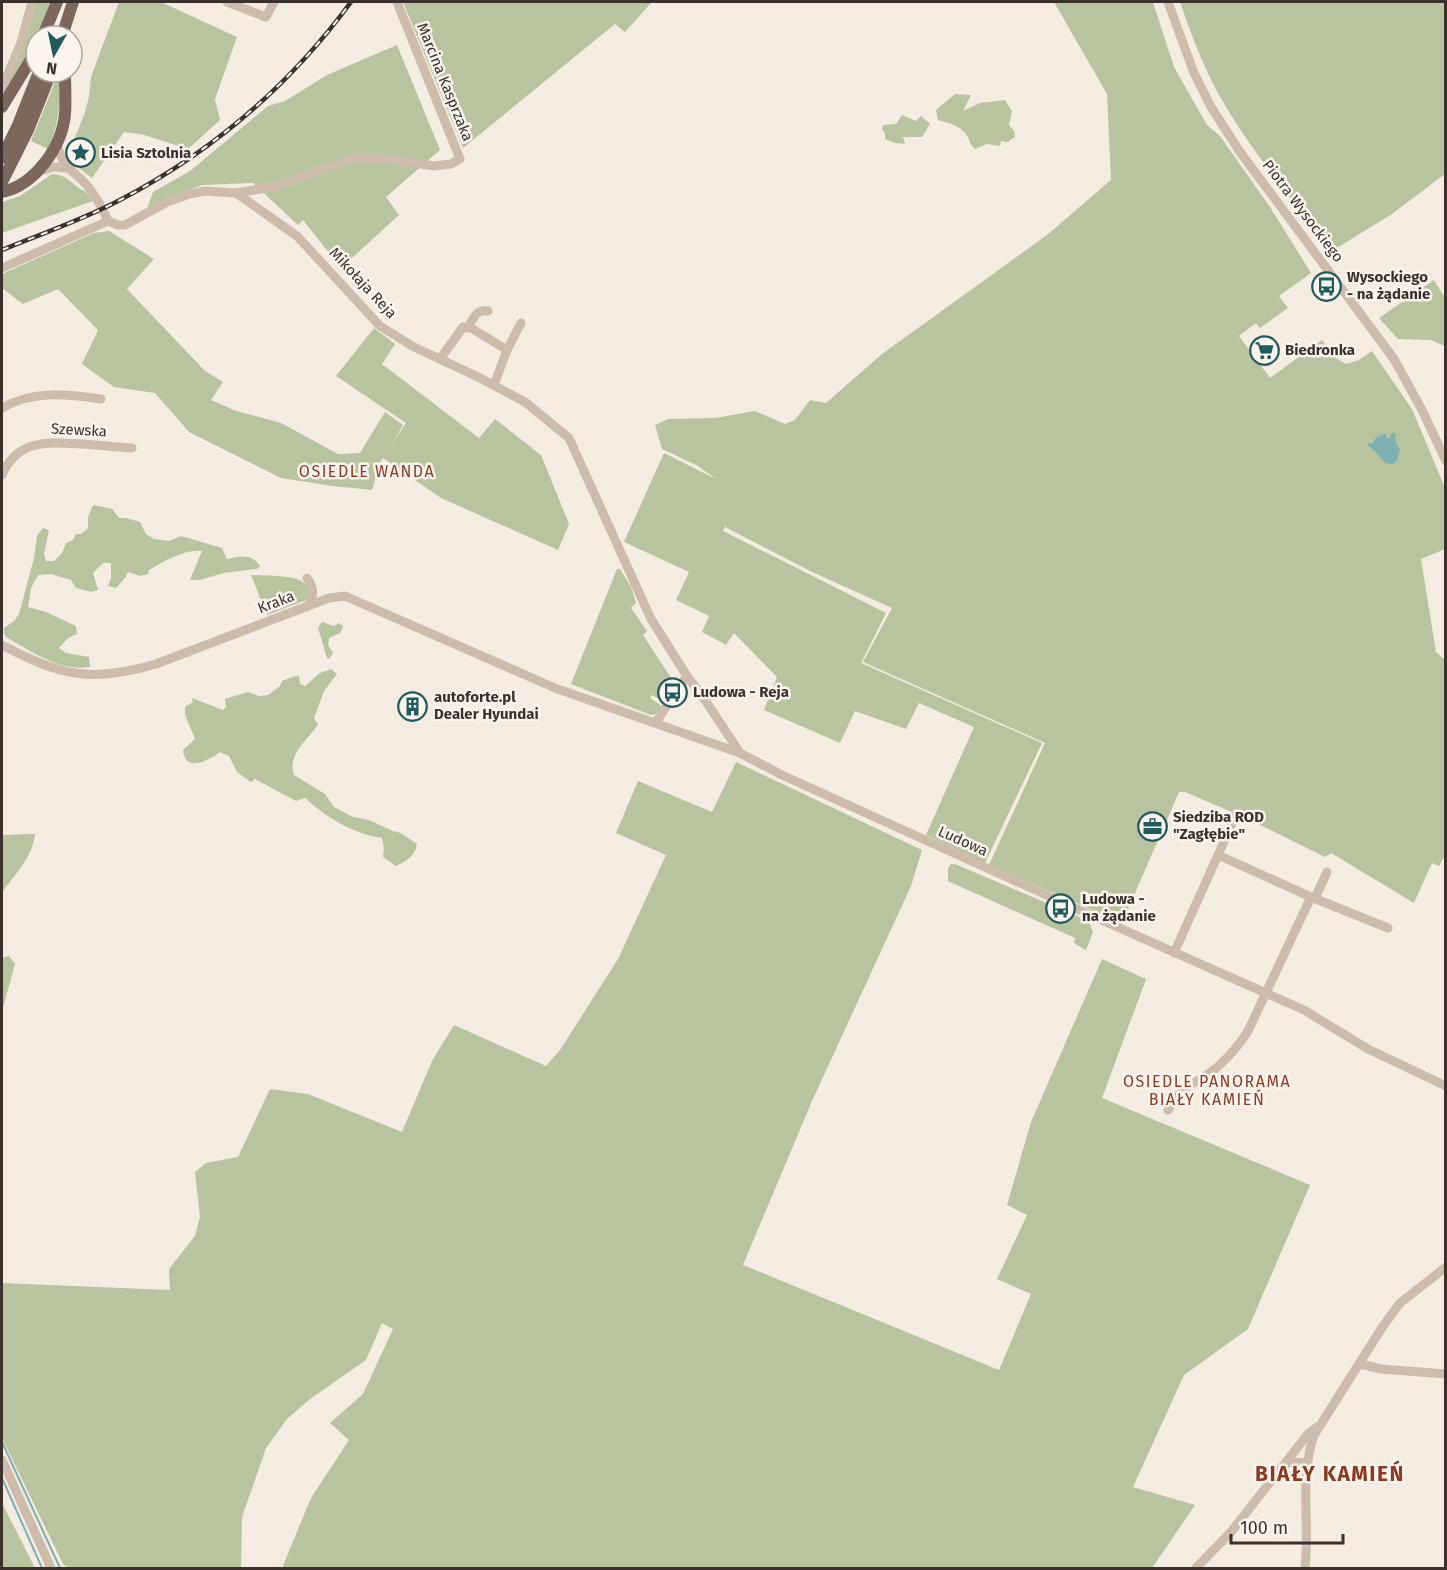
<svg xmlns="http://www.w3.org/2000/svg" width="1447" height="1570" font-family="'Fira Sans',sans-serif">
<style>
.green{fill:#b8c4a0}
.water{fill:#7fb0b2}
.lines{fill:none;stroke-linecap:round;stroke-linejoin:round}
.stream{stroke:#7fb0b2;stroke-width:2}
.minor{stroke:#cdbbac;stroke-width:9}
.major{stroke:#7d675c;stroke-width:12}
.rail-casing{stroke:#3b302b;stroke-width:4.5}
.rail{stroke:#fbf5ee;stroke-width:2;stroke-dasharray:7;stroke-linecap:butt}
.labels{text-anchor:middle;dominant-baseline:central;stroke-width:5;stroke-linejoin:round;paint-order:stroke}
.street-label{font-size:15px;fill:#3b302b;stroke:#fbf5ee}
.poi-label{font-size:15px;font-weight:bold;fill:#3b302b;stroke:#fbf5ee;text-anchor:start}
.neighbourhood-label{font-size:16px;letter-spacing:1.5px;fill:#8c3b22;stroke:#fbf5ee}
.district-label{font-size:21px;font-weight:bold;letter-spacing:1.5px;fill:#8c3b22;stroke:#fbf5ee}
</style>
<rect width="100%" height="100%" fill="#f4ebe1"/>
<g class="green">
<path d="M35,2H50L39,36H36C36,54 21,70 12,84L7,82Z"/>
<polygon points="119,2 161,2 237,37 215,99 220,120 188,149 141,134 124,132 92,178 69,161 68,154 84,115 89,97 91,77"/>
<polygon points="403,2 652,2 625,32 615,24 463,148"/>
<polygon points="1054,2 1153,2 1174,67 1207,125 1220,136 1270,207 1311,273 1279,296 1288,308 1260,328 1256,323 1239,336 1270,378 1322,340 1336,358 1346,364 1359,360 1372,351 1412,409 1445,488 1445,549 1421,559 1436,652 1445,660 1445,855 1439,866 1432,863 1414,903 1331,853 1325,857 1246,818 1185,792 1179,792 1122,923 989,865 1045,743 863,662 892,608 810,571 725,527 726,524 723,531 886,613 861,663 1042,743 985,863 926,835 974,727 919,703 906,729 855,711 840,743 764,710 777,677 734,633 726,645 702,632 709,616 676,600 689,572 624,542 664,453 716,479 698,466 662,449 655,425 668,419 715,418 755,411 785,424 795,420 810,400 826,403 882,354 1047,235 1111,180 1107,94"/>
<path d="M1180,2H1445V174L1392,214L1332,251C1295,204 1257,158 1226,107C1206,74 1192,37 1180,2Z"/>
<polygon points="397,45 440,150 386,197 399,215 341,268 303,220 298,225 253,183 202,185 167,198 147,209 153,192 190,171 268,106 285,101 327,75"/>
<path d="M57,72H61C60,100 60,124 48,149L31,141L53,87Z"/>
<path d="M955,94L971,95L963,111L980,103L1005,100L1012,111L1009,125L1014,131L1015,137L1008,142L1001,141L1000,146L987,144L975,149C970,144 970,142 968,137C962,126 949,123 938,120L936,110Z"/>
<polygon points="902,115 916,121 921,116 930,124 922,137 903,137 905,144 895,143 885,139 885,133 882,129 883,125 896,124"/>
<path d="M52,174C72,176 71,186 85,191L93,201L2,233V202L20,196Z"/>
<polygon points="109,231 154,259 127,289 205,371 223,382 211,400 236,411 281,423 338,454 360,453 385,412 403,425 392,444 406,423 336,376 374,328 395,344 382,364 479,438 495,419 541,455 569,524 558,550 441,498 383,458 380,462 372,490 333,486 281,478 189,432 155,393 114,387 82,364 98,330 58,289 23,304 2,288 2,274 94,233"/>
<polygon points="1434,280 1445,298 1445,346 1431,340 1398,339 1379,318"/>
<path d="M93,505L112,509L119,518H126L140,522L146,534L154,539L169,541L181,536L222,548L227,559C240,556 252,553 260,566L257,569L223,573L200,580H190L202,551C185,549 164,561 149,570L148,574L140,576L128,572L125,578L116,588L108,586L111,578V563H103L93,573L98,590L91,592L76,588L71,580L51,574L38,575L31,588L28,607L46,612L76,626L77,634L68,638L59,648L66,653L89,657L90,667C61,672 30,651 6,637L4,633V628L14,621L19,614L34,558L37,536L43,528L49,530L44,554L46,561H54L62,553L66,543L73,540L76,534H81L88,528V517Z"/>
<polygon points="617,569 620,569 631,587 636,603 631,608 647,631 643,635 675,684 664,702 652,695 650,698 662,706 656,714 651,715 571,684"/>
<path d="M251,575C267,576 321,572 306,600L267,615Z"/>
<polygon points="322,622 334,626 339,623 343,626 340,633 329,638 328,645 333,653 329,659 327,658 318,628"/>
<path d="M331,669L337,674L324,691L314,718L318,725C307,740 287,755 294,775L325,794L334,807L353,817L369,820L393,831L401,833L417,844C415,856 406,861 396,866L383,857L384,848L382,838C353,834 326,817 305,798L296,801L255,779L251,782L237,772L229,756L220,752C208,761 185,773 183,750L195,739L185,715V707L193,702L192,698L223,710L226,707L225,699L248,692L259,696L268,695L280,686L282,681L295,676H299L300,684L305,686L320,673Z"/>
<polygon points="736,762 922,850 911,886 812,1101 743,1265 999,1370 1031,1294 997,1279 1027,1215 1007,1205 1031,1122 1102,959 1146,979 1102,1098 1310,1185 1248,1329 1184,1375 1133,1487 1195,1505 1152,1568 282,1568 311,1498 349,1440 330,1423 363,1394 393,1329 382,1323 366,1360 310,1399 287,1419 266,1448 242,1517 241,1568 69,1568 63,1564 2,1438 2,1283 170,1290 169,1269 195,1236 200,1217 195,1172 206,1163 238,1157 270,1089 308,1094 402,1132 432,1061 454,1025 546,1066 560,1050 618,959 666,855 616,833 638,781 712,812"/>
<path d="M35,834C33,856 15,875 2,892V835Z"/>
<polygon points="951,864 955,864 1084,919 1089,922 1093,932 1086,950 1074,943 1075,938 948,881 948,868"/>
<polygon points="9,956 15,964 2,1011 2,958"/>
<polygon points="2,1503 35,1568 2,1568"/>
</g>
<path class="water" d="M1392,433H1395L1396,443L1400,449L1397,461L1392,464L1385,463L1376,452L1368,446V443L1372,444C1374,438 1380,434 1387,434L1386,439L1389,438Z"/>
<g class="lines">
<g class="stream">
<polyline points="2,1442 60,1568"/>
<polyline points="2,1478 42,1568"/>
</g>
<g class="minor">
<polyline points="227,2 266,17 274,2"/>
<polyline points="1168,2 1194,73 1211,107 1240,152 1394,359 1422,410 1446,461"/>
<polyline points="2,88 21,43 32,2"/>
<path d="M57,143C63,171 73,168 89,188C97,198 103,209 108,221L118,225H125L167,202L190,194L205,191L236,193L297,236L380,326L412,346L478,377L525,402L569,438L651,619L687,676L703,697L740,753"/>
<polyline points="37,172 54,167 66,168"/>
<polyline points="236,193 273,187 354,158 388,159 434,166 451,164 460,159 397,2"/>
<polyline points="2,268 108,221"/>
<path d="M468,327C474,318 476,309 488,311"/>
<polyline points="440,359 463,327 471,328 507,350"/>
<polyline points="494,385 507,350 521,323"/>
<path d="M2,408C33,390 66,394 101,399"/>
<path d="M2,475C17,439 48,442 81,444C98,445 115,447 132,448"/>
<path d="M307,607C314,597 315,588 307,578"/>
<path d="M2,645C60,676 92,683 156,664L329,598L345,596L555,688L740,753L782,775L1106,922L1304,1010L1368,1049L1446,1086"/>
<polyline points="656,722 687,676"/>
<polyline points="1218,855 1238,810"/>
<polyline points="1311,897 1388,928"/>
<polyline points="1315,898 1327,872"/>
<path d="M1168,1110C1182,1087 1186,1088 1207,1075C1223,1064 1236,1049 1247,1033L1311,897L1218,855L1174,953"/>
<polyline points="1360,1364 1381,1369 1446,1374"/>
<polyline points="2,1460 51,1568"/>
<polyline points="1286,1464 1293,1462 1307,1463"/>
<polyline points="1196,1568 1231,1532 1308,1434 1317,1427"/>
<path d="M1305,1568C1310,1524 1299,1478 1314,1435L1383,1326L1400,1303L1446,1267"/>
</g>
<g class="major">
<polyline points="43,36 57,2"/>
<polyline points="62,36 73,2"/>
<polyline points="2,107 36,51"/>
<polyline points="2,158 18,125 39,72"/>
<polyline points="2,182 28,130 51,72"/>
<path d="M2,192C35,185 62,147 65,114C66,100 65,86 65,72"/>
</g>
<defs>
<path id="rail" d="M2,250C41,234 82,220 120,200C212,152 290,85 351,2"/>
</defs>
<use href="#rail" class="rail-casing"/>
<use href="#rail" class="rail"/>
</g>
<defs>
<symbol id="sight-ring" viewBox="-11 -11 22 22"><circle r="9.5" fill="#fbf5ee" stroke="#1f5a5e" stroke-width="1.5"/><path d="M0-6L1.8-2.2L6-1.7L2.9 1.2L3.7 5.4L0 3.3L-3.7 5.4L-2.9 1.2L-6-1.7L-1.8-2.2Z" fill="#1f5a5e"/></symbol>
<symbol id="bus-ring" viewBox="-11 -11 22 22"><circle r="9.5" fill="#fbf5ee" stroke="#1f5a5e" stroke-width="1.5"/><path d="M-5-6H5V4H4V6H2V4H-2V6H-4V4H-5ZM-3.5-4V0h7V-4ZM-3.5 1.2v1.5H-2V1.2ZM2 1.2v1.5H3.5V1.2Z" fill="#1f5a5e"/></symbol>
<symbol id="supermarket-ring" viewBox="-11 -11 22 22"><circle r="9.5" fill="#fbf5ee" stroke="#1f5a5e" stroke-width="1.5"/><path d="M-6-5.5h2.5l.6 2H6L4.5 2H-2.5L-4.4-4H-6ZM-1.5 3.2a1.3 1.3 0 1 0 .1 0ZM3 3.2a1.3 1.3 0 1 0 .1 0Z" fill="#1f5a5e"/></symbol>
<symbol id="building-ring" viewBox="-11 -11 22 22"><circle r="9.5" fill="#fbf5ee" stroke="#1f5a5e" stroke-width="1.5"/><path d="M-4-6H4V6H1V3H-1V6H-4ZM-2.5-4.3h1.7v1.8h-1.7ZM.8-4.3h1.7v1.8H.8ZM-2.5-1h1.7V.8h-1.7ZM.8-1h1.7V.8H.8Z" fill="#1f5a5e"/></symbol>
<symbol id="office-ring" viewBox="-11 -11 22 22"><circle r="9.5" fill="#fbf5ee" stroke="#1f5a5e" stroke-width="1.5"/><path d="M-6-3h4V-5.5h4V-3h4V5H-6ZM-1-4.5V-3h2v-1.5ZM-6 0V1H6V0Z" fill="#1f5a5e"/></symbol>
</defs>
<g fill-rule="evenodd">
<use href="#sight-ring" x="64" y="136" width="33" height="33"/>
<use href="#bus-ring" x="1310" y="270" width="33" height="33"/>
<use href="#supermarket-ring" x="1248" y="334" width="33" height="33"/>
<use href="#bus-ring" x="656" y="676" width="33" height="33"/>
<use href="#building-ring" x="396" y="690" width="33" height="33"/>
<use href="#office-ring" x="1136" y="810" width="33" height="33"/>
<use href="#bus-ring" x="1044" y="892" width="33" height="33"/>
</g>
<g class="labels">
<g class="street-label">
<text transform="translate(445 82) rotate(68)">Marcina Kasprzaka</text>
<text transform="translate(1303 211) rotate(53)">Piotra Wysockiego</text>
<text transform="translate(363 283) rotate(47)">Mikołaja Reja</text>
<text transform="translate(79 430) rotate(3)">Szewska</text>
<text transform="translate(276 602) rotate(-21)">Kraka</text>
<text transform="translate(963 841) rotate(24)">Ludowa</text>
</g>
<g class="poi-label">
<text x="101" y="153">Lisia Sztolnia</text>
<text x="1347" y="277">Wysockiego<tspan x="1347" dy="17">- na żądanie</tspan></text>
<text x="1285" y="350">Biedronka</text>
<text x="693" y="692">Ludowa - Reja</text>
<text x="434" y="697">autoforte.pl<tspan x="434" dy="17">Dealer Hyundai</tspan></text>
<text x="1173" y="817">Siedziba ROD<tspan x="1173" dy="17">"Zagłębie"</tspan></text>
<text x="1082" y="899">Ludowa -<tspan x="1082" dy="17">na żądanie</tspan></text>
</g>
<g class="neighbourhood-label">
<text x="367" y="471">OSIEDLE WANDA</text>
<text x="1207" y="1081">OSIEDLE PANORAMA<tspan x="1207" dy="18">BIAŁY KAMIEŃ</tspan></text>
</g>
<g class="district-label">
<text x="1330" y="1474">BIAŁY KAMIEŃ</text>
</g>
</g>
<rect width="1447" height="1570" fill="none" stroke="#3b302b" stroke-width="6"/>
<g transform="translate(54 54) rotate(189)"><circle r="28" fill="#fbf5ee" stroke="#aea6a0" stroke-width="1.5"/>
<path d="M0-4.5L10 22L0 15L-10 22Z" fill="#1f5a5e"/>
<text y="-9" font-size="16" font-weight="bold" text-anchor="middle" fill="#3b302b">N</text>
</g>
<path d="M1231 1534v9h112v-9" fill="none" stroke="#3b302b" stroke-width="3"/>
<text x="1240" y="1534" font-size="18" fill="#3b302b" stroke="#fbf5ee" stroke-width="4.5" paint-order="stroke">100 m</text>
</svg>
